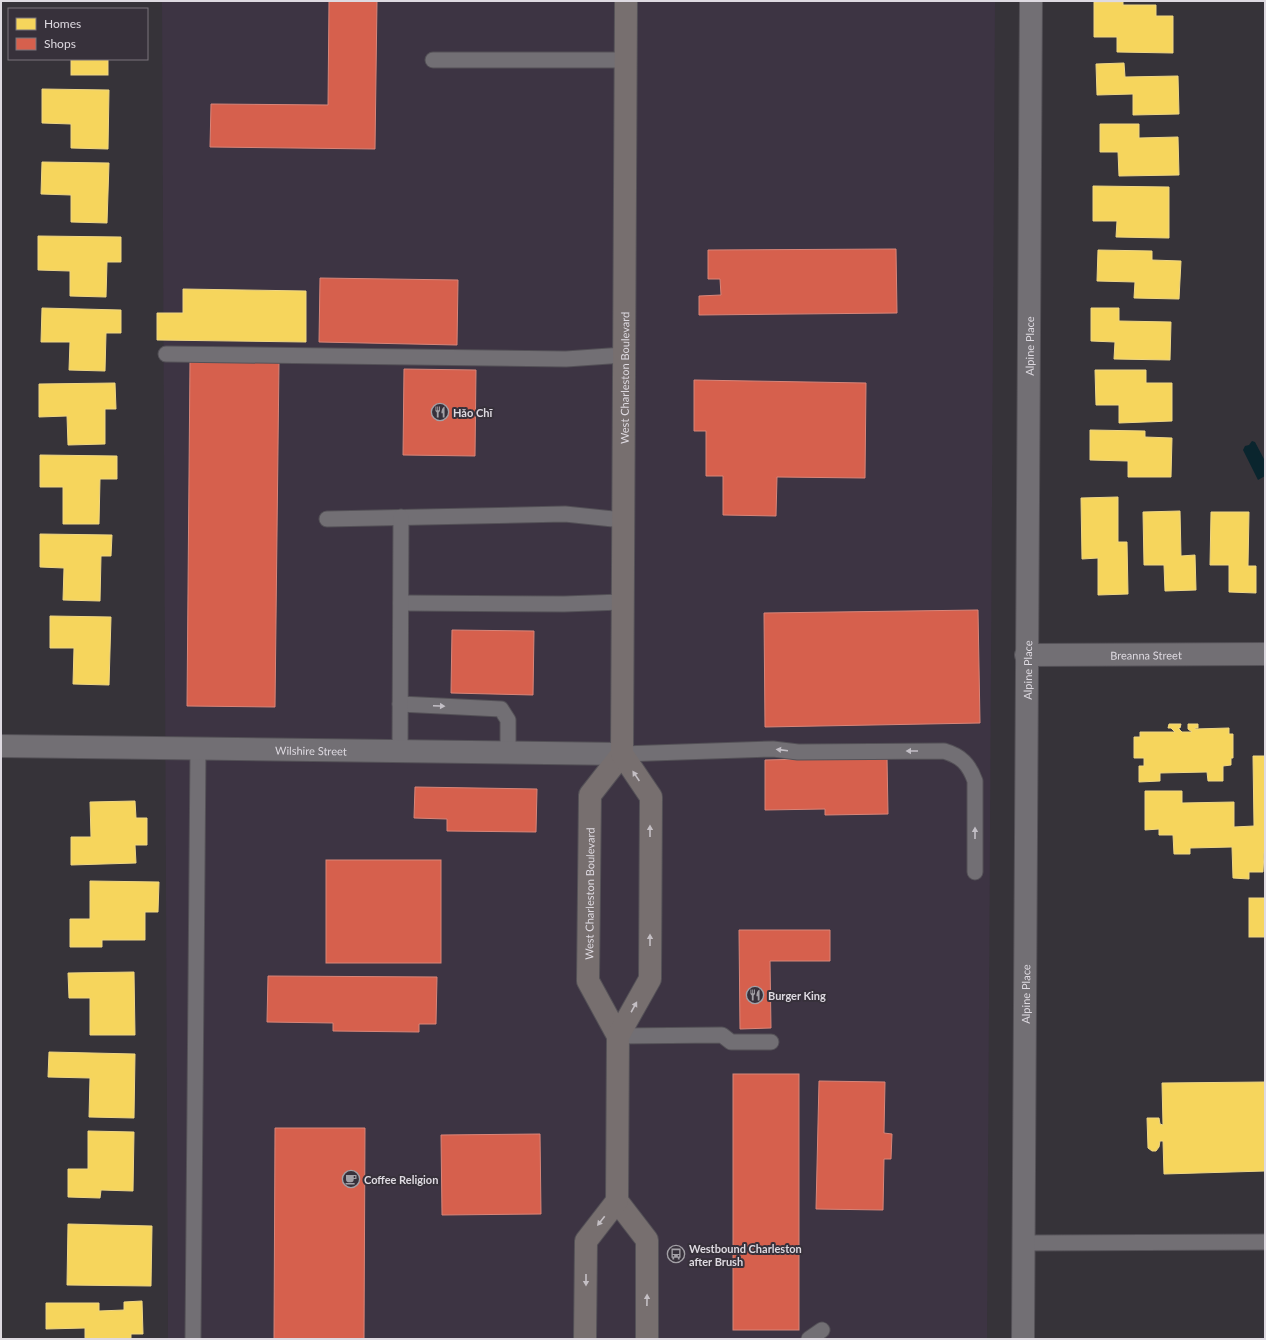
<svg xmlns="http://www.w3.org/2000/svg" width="1266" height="1340" font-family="Lato,sans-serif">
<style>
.built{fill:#3d3443}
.water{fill:#0a252e}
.homes{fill:#f6d55c;stroke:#efd684}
.shops{fill:#d6604d;stroke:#d88579}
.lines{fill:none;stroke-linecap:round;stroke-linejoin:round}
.service-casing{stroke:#545157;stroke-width:17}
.minor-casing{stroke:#545157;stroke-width:24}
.primary-casing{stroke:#545157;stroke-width:24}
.service{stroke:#726f74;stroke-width:15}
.minor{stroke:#726f74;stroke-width:22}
.primary{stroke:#776f6f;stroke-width:22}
.oneway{fill:#c3bfc6}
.oneway2{fill:#c4bfc4}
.labels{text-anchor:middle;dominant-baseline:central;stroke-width:4;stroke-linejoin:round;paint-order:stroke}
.street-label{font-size:11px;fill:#dedae1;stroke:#37313b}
.poi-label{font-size:11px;font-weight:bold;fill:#dedae1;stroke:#37313b;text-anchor:start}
</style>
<rect width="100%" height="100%" fill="#363339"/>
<polygon class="built" points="162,1 995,1 987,1339 168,1339"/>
<polygon class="water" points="1252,441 1255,442 1265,461 1265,476 1258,480 1243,450 1245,446 1249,445"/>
<g class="homes">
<polygon points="1094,2 1123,2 1123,5 1156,5 1156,16 1173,16 1173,53 1117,52 1117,37 1094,37"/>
<rect x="71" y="59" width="37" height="16"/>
<polygon points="1124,63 1125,77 1178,76 1179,114 1133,115 1133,94 1097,95 1096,64"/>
<polygon points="42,89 109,90 108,149 71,148 71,124 42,123"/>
<polygon points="1100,124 1139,124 1139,138 1178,137 1179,175 1119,176 1118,152 1100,152"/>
<polygon points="42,162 109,163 107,223 71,222 71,195 41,194"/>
<polygon points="1093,186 1169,187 1169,238 1116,237 1117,221 1093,221"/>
<polygon points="38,236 121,237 121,262 107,262 106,297 70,296 70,271 38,270"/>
<polygon points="1098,250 1152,251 1152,260 1181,261 1179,299 1134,298 1135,282 1097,281"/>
<polygon points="183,289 306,291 306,342 157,340 157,313 183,313"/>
<polygon points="42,308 121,310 121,333 106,333 105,371 69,370 70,342 41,342"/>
<polygon points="1091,308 1119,308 1119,321 1171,322 1170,360 1114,359 1115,342 1091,341"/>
<polygon points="1095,370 1146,370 1146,383 1172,383 1172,421 1119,423 1119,405 1096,405"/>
<polygon points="115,383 116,409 105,409 105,444 68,445 67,416 39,417 39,384"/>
<polygon points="1090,430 1145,431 1145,437 1172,438 1171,477 1128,477 1128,461 1090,460"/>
<polygon points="40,455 117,456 117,479 100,479 99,524 63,524 63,487 40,487"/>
<polygon points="1118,497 1118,542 1127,542 1128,594 1098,595 1098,558 1082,559 1081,498"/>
<polygon points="1180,511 1181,556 1195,555 1196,590 1165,591 1164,565 1144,565 1143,512"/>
<polygon points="1211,512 1249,512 1248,566 1256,566 1256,593 1229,592 1229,565 1210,565"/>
<polygon points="40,534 112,535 111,556 101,556 100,601 63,600 64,568 40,567"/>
<polygon points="50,616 111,617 109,685 73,684 74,648 50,648"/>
<polygon points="1169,724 1181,724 1180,728 1178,728 1182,732 1192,732 1188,729 1188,724 1198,724 1198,728 1195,728 1195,729 1229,728 1229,734 1233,734 1233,758 1231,758 1231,765 1223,766 1223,781 1208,781 1207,772 1160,773 1160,781 1139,782 1139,766 1144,766 1144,758 1134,758 1134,737 1140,737 1140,732 1175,732 1171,728 1168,728"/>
<polygon points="1253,756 1265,756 1265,852 1264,852 1263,872 1249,872 1249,879 1233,878 1232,847 1190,848 1190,854 1174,854 1173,835 1159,835 1159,829 1145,830 1145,791 1182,791 1182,803 1234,802 1234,827 1254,826"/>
<polygon points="135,801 136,818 147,818 147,845 135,845 136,863 71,865 71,837 91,837 90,802"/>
<polygon points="90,881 159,882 158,912 145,912 145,940 102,940 102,947 70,947 70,919 90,919"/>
<rect x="1249" y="898" width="16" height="39"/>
<polygon points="134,972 135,1035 90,1035 90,998 69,998 68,973"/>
<polygon points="49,1052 135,1054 134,1118 89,1117 90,1078 48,1077"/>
<polygon points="1265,1082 1265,1171 1164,1174 1163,1141 1160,1141 1159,1147 1156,1151 1152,1151 1148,1148 1147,1118 1159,1118 1160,1124 1163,1125 1162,1083"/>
<polygon points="88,1131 134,1132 133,1191 101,1190 100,1198 68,1197 68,1169 88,1169"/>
<polygon points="68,1224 152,1226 151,1286 67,1285"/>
<polygon points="142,1301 143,1334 131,1334 131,1339 85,1339 85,1328 46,1329 46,1303 99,1303 99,1311 124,1310 124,1302"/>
</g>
<g class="shops">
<polygon points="329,1 377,1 375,149 210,147 211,104 328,105"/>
<polygon points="896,249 897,313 699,315 699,296 721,295 720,279 708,279 708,250"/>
<polygon points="320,278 458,280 457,345 319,342"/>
<polygon points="190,360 279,361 275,707 187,706"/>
<polygon points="404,369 476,370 475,456 403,455"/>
<polygon points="694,380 866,383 865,478 777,477 776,516 723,515 723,476 706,476 706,431 694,431"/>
<polygon points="978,610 980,723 765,727 764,613"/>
<polygon points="452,630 534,631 533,695 451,693"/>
<polygon points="887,757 888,814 825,815 825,809 765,810 765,760"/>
<polygon points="415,787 537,789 536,832 447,831 447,819 414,818"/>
<rect x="326" y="860" width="115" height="103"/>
<polygon points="739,930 830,930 830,961 770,961 771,1028 740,1029"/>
<polygon points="268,976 437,977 436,1024 419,1024 419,1032 333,1031 333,1023 267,1022"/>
<rect x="733" y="1074" width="66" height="256"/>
<polygon points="819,1081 885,1082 884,1133 892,1134 891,1159 884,1159 883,1210 816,1209"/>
<polygon points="275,1128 365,1128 364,1339 274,1339"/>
<polygon points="540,1134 541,1214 442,1215 441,1135"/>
</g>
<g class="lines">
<defs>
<g id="service">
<polyline points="433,60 626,60"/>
<polyline points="166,354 566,359 624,355"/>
<polyline points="327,519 565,514 623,520"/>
<polyline points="401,603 564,604 622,602"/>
<polyline points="400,704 501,709 508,720 508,753"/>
<polyline points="400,751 401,517"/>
<path d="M622,754L773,749L798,752L944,751C961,756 969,764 975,781V872"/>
<polyline points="618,1036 722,1035 731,1042 771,1042"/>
<polyline points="1023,1243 1265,1242"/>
<polyline points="193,1339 198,749"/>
<polyline points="809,1339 822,1330"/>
</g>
<g id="minor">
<path id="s1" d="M1026,655L1265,654"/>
<path id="s2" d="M1,746L622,754"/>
<path id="s3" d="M1023,1339L1031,1"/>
</g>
<g id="primary">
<path id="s4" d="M618,1036L588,981L590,795L622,754"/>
<polyline points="617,1201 647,1240 647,1339"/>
<path id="s5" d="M585,1339L586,1241L617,1201L618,1036L650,979L651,797L622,754L626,1"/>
</g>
</defs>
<use href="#service" class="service-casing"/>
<use href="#minor" class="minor-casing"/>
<use href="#primary" class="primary-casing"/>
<use href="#service" class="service"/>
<use href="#minor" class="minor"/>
<use href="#primary" class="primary"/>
</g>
<defs><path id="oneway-solid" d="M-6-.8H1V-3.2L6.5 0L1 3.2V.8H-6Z"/></defs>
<g class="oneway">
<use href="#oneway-solid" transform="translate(439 706) rotate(2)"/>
<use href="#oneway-solid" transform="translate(782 750) rotate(-173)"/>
<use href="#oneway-solid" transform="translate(912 751) rotate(180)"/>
<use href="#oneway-solid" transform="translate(975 833) rotate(-90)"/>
</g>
<g class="oneway2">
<use href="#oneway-solid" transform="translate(636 776) rotate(-124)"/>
<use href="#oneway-solid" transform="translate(650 831) rotate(-90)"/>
<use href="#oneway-solid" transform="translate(650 940) rotate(-90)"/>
<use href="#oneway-solid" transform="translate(634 1007) rotate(-61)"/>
<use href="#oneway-solid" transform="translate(601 1221) rotate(128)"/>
<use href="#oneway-solid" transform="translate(586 1280) rotate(90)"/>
<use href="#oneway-solid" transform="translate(647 1300) rotate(-89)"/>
</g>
<defs>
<symbol id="restaurant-ring" viewBox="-11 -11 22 22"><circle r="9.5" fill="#37313b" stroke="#a3a0a6" stroke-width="1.5"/><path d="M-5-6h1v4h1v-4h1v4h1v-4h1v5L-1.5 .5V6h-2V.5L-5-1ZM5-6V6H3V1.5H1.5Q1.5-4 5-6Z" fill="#a3a0a6"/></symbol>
<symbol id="cafe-ring" viewBox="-11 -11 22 22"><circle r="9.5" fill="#37313b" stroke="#a3a0a6" stroke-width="1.5"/><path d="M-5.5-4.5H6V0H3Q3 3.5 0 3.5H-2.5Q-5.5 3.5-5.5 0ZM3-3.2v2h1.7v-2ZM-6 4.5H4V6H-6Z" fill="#a3a0a6"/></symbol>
<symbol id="bus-ring" viewBox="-11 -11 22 22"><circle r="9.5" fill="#37313b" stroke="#a3a0a6" stroke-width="1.5"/><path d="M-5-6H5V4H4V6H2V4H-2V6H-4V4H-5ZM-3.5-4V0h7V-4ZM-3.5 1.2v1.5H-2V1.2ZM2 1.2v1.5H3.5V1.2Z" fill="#a3a0a6"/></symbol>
</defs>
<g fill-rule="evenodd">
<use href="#restaurant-ring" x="430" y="402" width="20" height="20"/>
<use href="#restaurant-ring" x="745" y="985" width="20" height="20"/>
<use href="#cafe-ring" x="341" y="1169" width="20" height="20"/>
<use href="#bus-ring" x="666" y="1244" width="20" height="20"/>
</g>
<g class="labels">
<g class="street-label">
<text stroke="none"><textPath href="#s3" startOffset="993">Alpine Place</textPath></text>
<text stroke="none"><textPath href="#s5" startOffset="989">West Charleston Boulevard</textPath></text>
<text stroke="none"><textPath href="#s1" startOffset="120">Breanna Street</textPath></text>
<text stroke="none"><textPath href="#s3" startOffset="669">Alpine Place</textPath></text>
<text stroke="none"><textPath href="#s2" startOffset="310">Wilshire Street</textPath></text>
<text stroke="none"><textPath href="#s4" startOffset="150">West Charleston Boulevard</textPath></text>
<text stroke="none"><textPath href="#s3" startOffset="345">Alpine Place</textPath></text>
</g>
<g class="poi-label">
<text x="453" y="412">Hǎo Chī</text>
<text x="768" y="995">Burger King</text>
<text x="364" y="1179">Coffee Religion</text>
<text x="689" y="1248">Westbound Charleston<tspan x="689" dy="13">after Brush</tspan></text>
</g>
</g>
<rect width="1266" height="1340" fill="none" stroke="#dedae1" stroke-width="4"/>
<rect x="8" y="8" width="140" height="52" fill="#37313b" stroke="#7a757d"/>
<rect x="16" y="18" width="20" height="12" fill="#f6d55c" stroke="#7a757d"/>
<text x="44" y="28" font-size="12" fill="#dedae1">Homes</text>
<rect x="16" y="38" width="20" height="12" fill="#d6604d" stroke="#7a757d"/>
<text x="44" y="48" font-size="12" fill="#dedae1">Shops</text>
</svg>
